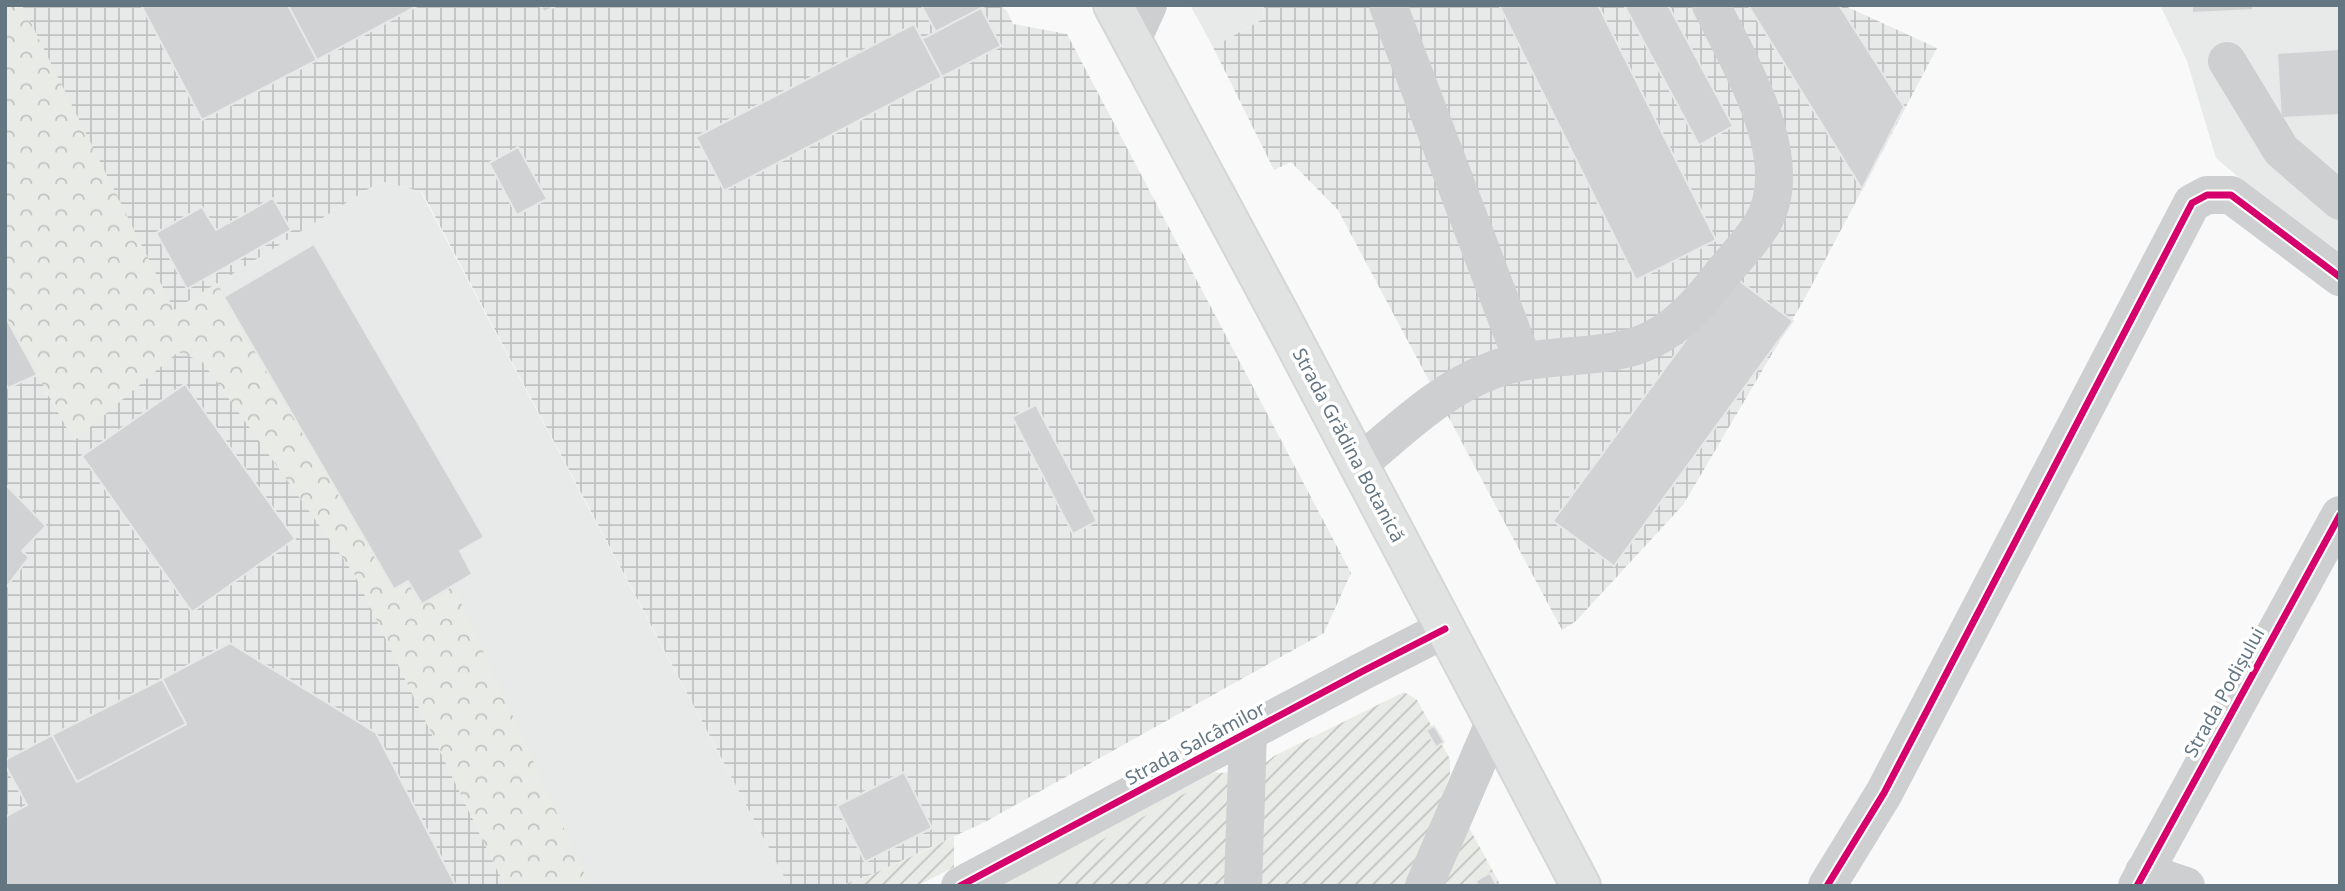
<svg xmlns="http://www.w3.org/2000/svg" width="2345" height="891" font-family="'Noto Sans',sans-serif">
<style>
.built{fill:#e8e9e9}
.industrial{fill:url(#industrial-grid)}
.grass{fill:#e8ebe6}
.forest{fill:url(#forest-crowns)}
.garden{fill:url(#garden-furrows)}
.building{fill:#d0d2d3;stroke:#e8e8e8;stroke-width:2}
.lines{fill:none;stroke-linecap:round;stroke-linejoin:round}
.major-casing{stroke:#d5d6d7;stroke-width:42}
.minor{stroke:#cecfd0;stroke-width:38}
.major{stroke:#e1e2e2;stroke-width:38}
.cycleway-casing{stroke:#fff;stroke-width:11}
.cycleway{stroke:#d6006c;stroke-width:7}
.labels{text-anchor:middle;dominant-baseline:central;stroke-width:7;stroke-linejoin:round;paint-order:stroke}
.street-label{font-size:19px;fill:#657683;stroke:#fff}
</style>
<defs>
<pattern id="industrial-grid" width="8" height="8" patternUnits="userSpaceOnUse" patternTransform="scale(1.75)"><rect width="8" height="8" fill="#e8e9e9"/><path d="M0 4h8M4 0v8" fill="none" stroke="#c0c1c2"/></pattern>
<pattern id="forest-crowns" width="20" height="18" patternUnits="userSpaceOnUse" patternTransform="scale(1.75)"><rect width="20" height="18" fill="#e8ebe6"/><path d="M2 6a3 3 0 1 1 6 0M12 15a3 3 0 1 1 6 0" fill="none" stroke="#c0c3c0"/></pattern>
<pattern id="garden-furrows" width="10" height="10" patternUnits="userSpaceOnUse" patternTransform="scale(1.75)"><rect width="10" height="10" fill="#e8ebe6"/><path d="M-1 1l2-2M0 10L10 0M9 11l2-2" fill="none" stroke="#c0c3c0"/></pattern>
</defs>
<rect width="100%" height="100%" fill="#f9f9f9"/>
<g class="built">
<polygon points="1190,5 1264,5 1263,19 1213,47"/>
<polygon points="2160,5 2340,5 2340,264 2216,158 2187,61"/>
<polygon points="381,181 421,192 789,886 505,886 355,575 74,441 46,390"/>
</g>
<g class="industrial">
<polygon points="5,5 999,5 1007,11 1013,24 1067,34 1351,573 1324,633 985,822 873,874 840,886 789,886 422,192 381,181 46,391 74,440 178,352 202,361 355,575 505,886 5,886"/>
<polygon points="1264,5 1843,5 1937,48 1805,298 1683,505 1576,621 1562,630 1338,210 1291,162 1274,170 1213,47 1263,19"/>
</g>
<polygon class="grass" points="1215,772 1221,773 1091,846 1054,886 998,886"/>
<polygon class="forest" points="5,5 22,5 174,310 217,283 393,589 408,581 422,604 453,585 590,886 505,886 355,575 202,361 178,352 74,441 5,316"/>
<g class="garden">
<polygon points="1404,692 1417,700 1450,759 1450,775 1417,863 1411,886 1251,886 1264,764 1274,756"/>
<polygon points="1230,772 1233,886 1054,886 1091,846 1221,773"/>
<polygon points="1466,822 1501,886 1439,886"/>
<polygon points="954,837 954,867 917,886 840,886 873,874"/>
</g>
<g class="building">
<polygon points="141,5 288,5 317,60 202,120"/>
<polygon points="288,5 419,5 317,60"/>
<polygon points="540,5 558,5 544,12"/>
<polygon points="921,5 987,5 936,32"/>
<polygon points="1499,5 1598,5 1716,240 1636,280"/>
<polygon points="1624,5 1668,5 1733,126 1699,145"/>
<polygon points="1748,5 1839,5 1904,107 1862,189"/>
<polygon points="2192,5 2253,5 2253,10 2192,13"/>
<polygon points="981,8 1001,46 942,77 922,39"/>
<polygon points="914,24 942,77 724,191 696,137"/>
<polygon points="2340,49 2340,136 2339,115 2281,118 2277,53"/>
<polygon points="518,147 547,199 517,215 489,163"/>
<polygon points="273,198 291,230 187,289 156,233 202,207 216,230"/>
<polygon points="314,244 484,537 460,551 472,574 422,604 408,581 394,589 224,297"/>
<polygon points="1733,276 1793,321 1614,566 1553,521"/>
<polygon points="5,316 37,375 8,388 5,382"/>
<polygon points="185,384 295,539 192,612 82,456"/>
<polygon points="1036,405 1097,521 1073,534 1012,417"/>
<polygon points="5,484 46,526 22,551 29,557 5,589"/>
<polygon points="230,643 376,733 456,886 5,886 5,817 27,805 5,765 5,760 52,735 77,782 186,724 162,679"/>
<polygon points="162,679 186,724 77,782 52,735"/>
<polygon points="1434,726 1444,742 1436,747 1426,730"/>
<polygon points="904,772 932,828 865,862 837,806"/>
<polygon points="1490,873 1497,886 1478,886 1476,881"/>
</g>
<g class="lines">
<defs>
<polyline id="major" points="1113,5 1283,321 1581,886"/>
</defs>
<use href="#major" class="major-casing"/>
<g class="minor">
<polyline points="1388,5 1523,361"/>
<polyline points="1132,40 1148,5"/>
<polyline points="2227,61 2281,150 2340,201"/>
<path d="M1359,464C1401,429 1441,389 1493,370C1540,352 1591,361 1639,345C1675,332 1699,304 1722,274C1735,258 1751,242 1762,224C1800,160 1739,63 1711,5"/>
<polyline points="2144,872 2186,886"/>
<polyline points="960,886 1363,671 1445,629"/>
<polyline points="1243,886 1248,732"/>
<polyline points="1424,886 1494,723"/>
<polyline points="1827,886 1884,793 2192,203 2207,195 2231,195 2340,277"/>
<polyline points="2137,886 2340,515"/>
</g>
<use href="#major" class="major"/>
<defs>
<g id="cycleway">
<polyline points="960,886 1363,671 1445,629"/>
<polyline points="1827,886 1884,793 2192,203 2207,195 2231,195 2340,277"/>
<polyline points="2137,886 2340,515"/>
</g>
</defs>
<use href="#cycleway" class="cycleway-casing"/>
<use href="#cycleway" class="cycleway"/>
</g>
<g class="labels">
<g class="street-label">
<text transform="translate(1349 445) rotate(62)">Strada Grădina Botanică</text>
<text transform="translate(2224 692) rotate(-61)">Strada Podișului</text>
<text transform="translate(1195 743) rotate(-28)">Strada Salcâmilor</text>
</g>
</g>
<rect width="2345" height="891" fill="none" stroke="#657683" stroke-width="14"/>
</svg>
